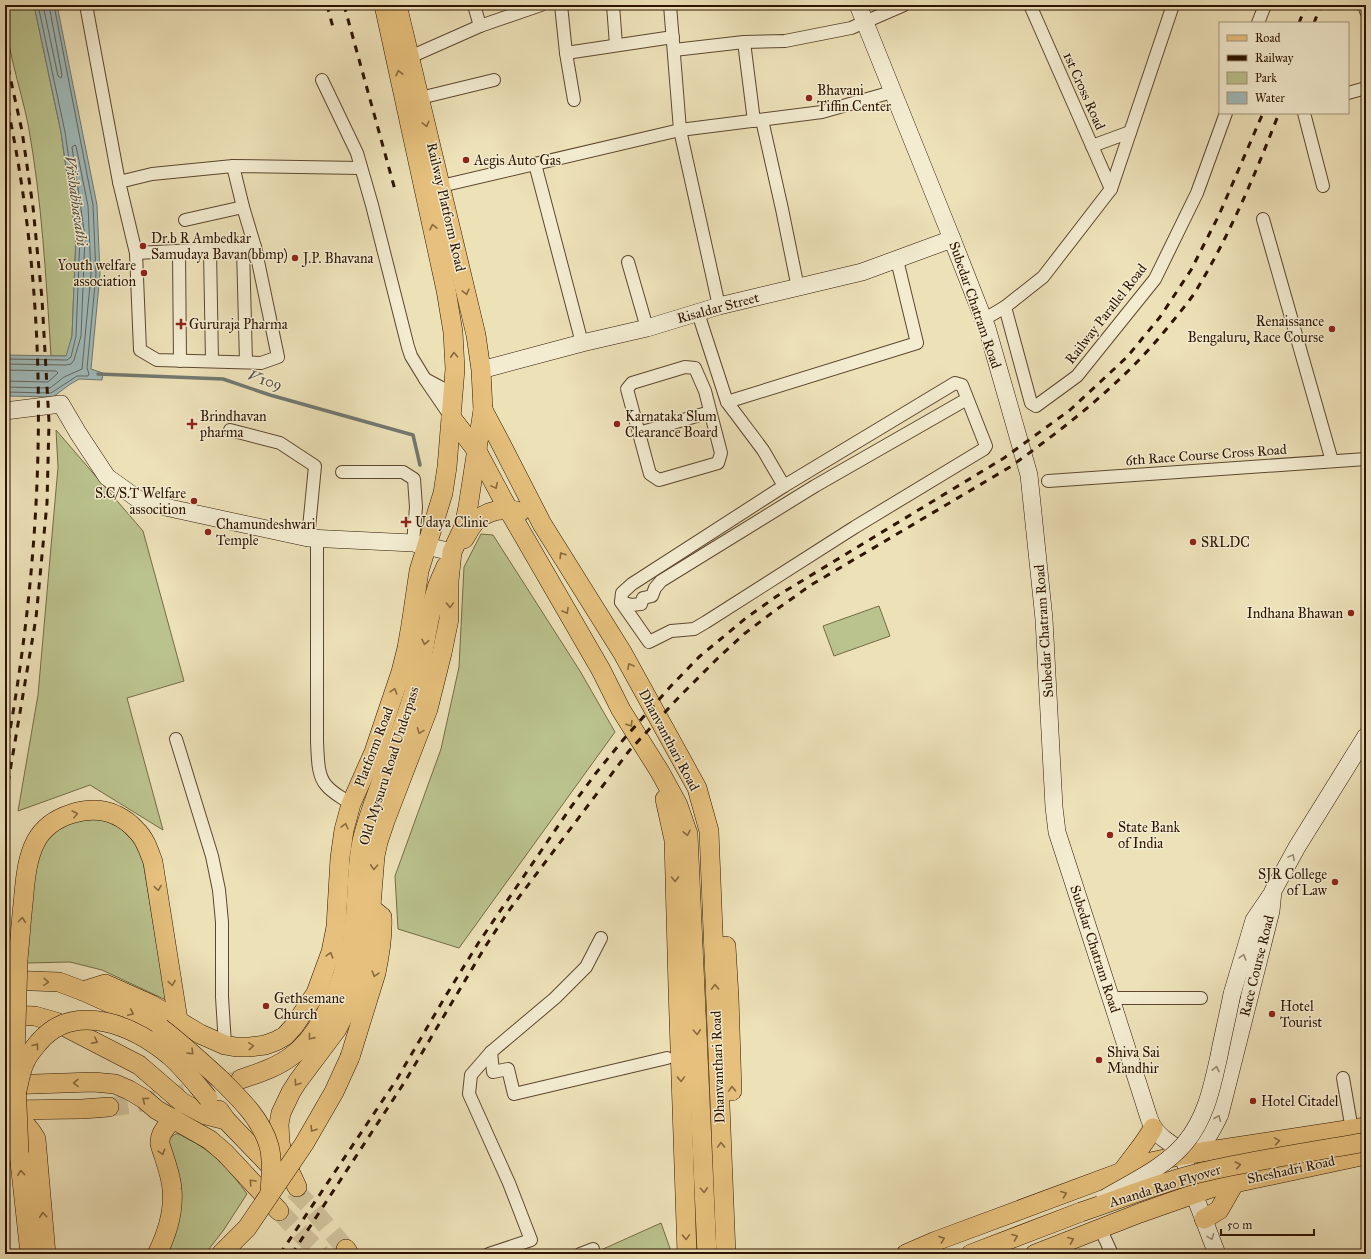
<svg xmlns="http://www.w3.org/2000/svg" width="1371" height="1259" font-family="'IM FELL Great Primer',serif">
<style>
.green{fill:#bac28d;stroke:#746b46}
.water{fill:#9fbaba;stroke:#717870}
.lines{fill:none;stroke-linecap:round;stroke-linejoin:round}
.shore{stroke:#66675d;stroke-width:1}
.stream{stroke:#717870;stroke-width:3.5}
.primary-tunnel{stroke:#d0c29c;stroke-width:19;stroke-dasharray:19 10;stroke-linecap:butt}
.street-casing{stroke:#5d472e;stroke-width:14}
.secondary-casing{stroke:#2d1400;stroke-width:18}
.primary-casing{stroke:#2d1400;stroke-width:20}
.street{stroke:#f3ecd1;stroke-width:12}
.secondary{stroke:#f3ecd1;stroke-width:17}
.primary{stroke:#e6c07c;stroke-width:19}
.rail{stroke:#2d1400;stroke-width:3;stroke-dasharray:7 7;stroke-linecap:butt}
.secondary-bridge-casing{stroke:#2d1400;stroke-width:18;stroke-linecap:butt}
.primary-bridge-casing{stroke:#2d1400;stroke-width:20;stroke-linecap:butt}
.secondary-bridge{stroke:#f3ecd1;stroke-width:17}
.primary-bridge{stroke:#e6c07c;stroke-width:19}
.oneway{stroke:#8a6a3e}
.oneway2{stroke:#9a8b73}
.poi-dot{fill:#8f2418;stroke:#f3ecd1;stroke-width:1.5}
.labels{text-anchor:middle;dominant-baseline:central;stroke-width:3;stroke-linejoin:round;paint-order:stroke}
.poi-label{font-size:14px;fill:#2d1400;stroke:#f3ecd1;text-anchor:start}
.street-label{font-size:14px;fill:#2d1400;stroke:#f3ecd1}
.water-label{font-size:15px;font-style:italic;fill:#554e41;stroke:#f3ecd1}
</style>
<rect width="100%" height="100%" fill="#ede1b8"/>
<filter id="stains"><feTurbulence type="fractalNoise" baseFrequency=".005" numOctaves="4"/><feColorMatrix values="0 0 0 0 .2 0 0 0 0 .09 0 0 0 0 .02 0 0 0 .5 -.17"/></filter>
<radialGradient id="worn" r=".72"><stop offset=".6" stop-color="#630" stop-opacity="0"/><stop offset="1" stop-color="#630" stop-opacity=".3"/></radialGradient>
<g class="green">
<path d="M5,5H34L61,132L76,237L72,336L67,356H51C46,278 42,201 28,124C20,85 5,45 5,5Z"/>
<polygon points="56,430 143,531 184,681 127,698 163,830 90,785 18,811 38,695 58,467"/>
<polygon points="481,534 493,535 580,671 615,732 459,948 398,929 395,876 441,749 459,667 464,567"/>
<polygon points="879,606 890,636 834,656 823,626"/>
<polygon points="93,819 103,820 121,828 141,849 166,1000 102,970 70,962 27,963 33,874 42,846 56,831 73,822"/>
<path d="M175,1134C179,1133 182,1136 186,1138C212,1150 231,1171 247,1194L223,1231L205,1254H165L168,1145L170,1138Z"/>
<polygon points="661,1223 672,1254 592,1254"/>
</g>
<polygon class="water" points="34,5 57,5 97,205 100,274 91,369 103,373 102,380 79,379 69,385 53,397 5,396 5,355 66,356 72,336 76,237 61,132"/>
<g class="lines">
<g class="shore">
<polyline points="43,5 58,76 61,78 62,75 49,5"/>
<polyline points="5,359 67,360 71,357 76,336 80,236 65,132 38,5"/>
<polyline points="5,364 66,365 71,364 74,360 81,336 85,237 72,147 75,145 76,146 88,206 91,274 82,369 64,377 50,388 5,387"/>
<polyline points="5,370 56,371 58,373 48,382 5,381"/>
<polyline points="5,392 51,393 77,376 88,376 89,374 87,368 96,274 93,205 54,5"/>
</g>
<polyline class="stream" points="98,374 223,379 270,395 413,435 420,465"/>
<g class="primary-tunnel">
<path d="M109,1107C153,1102 195,1091 238,1080"/>
<polyline points="294,1190 308,1204 346,1249"/>
<polyline points="279,1211 321,1254"/>
</g>
<defs>
<g id="street">
<polyline points="86,5 119,182 136,253 140,350 157,360 261,363 278,357 255,247 243,207 233,166"/>
<polyline points="474,5 480,26"/>
<polyline points="561,5 566,53 673,37"/>
<polyline points="613,5 616,45"/>
<polyline points="670,5 680,130 719,306"/>
<polyline points="1030,5 1111,189"/>
<polyline points="1364,5 1366,11"/>
<polyline points="1258,23 1265,5"/>
<polyline points="744,42 754,121"/>
<polyline points="674,50 744,42 785,41 851,28 904,5"/>
<polyline points="566,53 574,100"/>
<polyline points="410,57 480,26 541,5"/>
<polyline points="322,80 357,153 372,205 408,347 411,356 425,379"/>
<polyline points="1348,93 1366,88"/>
<polyline points="420,98 494,80"/>
<polyline points="1304,113 1323,186"/>
<polyline points="762,120 782,209 798,288"/>
<polyline points="1092,146 1130,132"/>
<polyline points="535,164 582,343"/>
<polyline points="119,182 152,174 233,166 361,168"/>
<polyline points="441,186 680,130 822,112 892,92"/>
<polyline points="1263,219 1332,461"/>
<polyline points="185,220 243,207"/>
<polyline points="243,248 246,362"/>
<polyline points="210,250 212,361"/>
<polyline points="179,251 180,361"/>
<polyline points="136,253 255,247"/>
<polyline points="628,262 647,328"/>
<polyline points="1005,307 1031,403 1036,406 1077,376 1155,279 1197,193 1226,113"/>
<polyline points="698,313 727,402 763,450 784,486"/>
<polyline points="983,320 1005,307 1043,277 1111,189 1173,5"/>
<polygon points="685,367 695,368 705,391 721,453 718,463 659,480 650,474 627,389 632,383"/>
<polygon points="955,383 962,385 986,446 984,449 855,527 706,622 694,629 671,631 649,642 621,602 622,593 632,584 784,486"/>
<polyline points="727,402 917,343 897,260"/>
<polyline points="451,417 425,379 453,394"/>
<polyline points="230,430 280,443 315,466 308,538"/>
<polyline points="639,433 710,412"/>
<polyline points="342,472 403,472 414,479 416,507 413,543"/>
<polyline points="1048,481 1366,459"/>
<path d="M317,539V742C318,756 317,775 326,785C332,793 343,798 351,804"/>
<polyline points="621,602 631,605 641,604 643,598 652,596 655,588 661,581 815,486 967,399"/>
<polyline points="176,739 212,856 219,890 222,922 222,997 225,1045"/>
<polyline points="1111,998 1201,998"/>
<polyline points="491,1052 493,1072 508,1069 514,1094 667,1058"/>
<polyline points="1343,1078 1352,1130"/>
<polyline points="1100,1228 1112,1254"/>
<polyline points="489,1254 531,1240 509,1183 469,1094 471,1075 491,1052 555,998 586,967 601,938"/>
<polyline points="580,1254 593,1249"/>
</g>
<g id="secondary">
<polyline points="858,5 952,239 987,328 1029,475 1044,619 1054,807 1057,832 1113,1005 1149,1118 1153,1128 1163,1138 1174,1146 1183,1155 1194,1194 1217,1254"/>
<polyline points="481,370 582,343 647,328 719,306 862,272 952,239"/>
<polyline points="5,411 61,404 78,433 107,477 142,502 308,538 413,543 452,552"/>
<polyline points="1232,994 1254,920 1271,895"/>
<path d="M1185,1154C1205,1146 1211,1133 1220,1114L1271,911L1273,891L1297,847L1366,736"/>
</g>
<g id="primary">
<polyline points="483,410 501,444 542,524 622,652 697,788 709,831 726,1254"/>
<polyline points="451,417 477,451 508,509 601,670 621,710 660,772 678,805 688,834 707,1254"/>
<path d="M464,539C468,533 471,526 476,521C488,510 505,507 520,512"/>
<polyline points="665,799 674,840 678,988 687,1254"/>
<polyline points="726,946 729,997 732,1091"/>
<path d="M18,959C20,940 21,922 23,904C25,883 26,860 36,841C50,815 90,803 116,815C124,819 131,824 136,830C145,838 149,851 153,862L178,1020"/>
<polyline points="7,980 59,982 83,991 145,1019 161,1028"/>
<polyline points="83,991 105,984 152,1005 200,1034 225,1045 236,1047 250,1047 265,1045 276,1041 285,1036 294,1026 316,993 331,952 336,927 340,858 344,830 351,804 374,752 401,672 407,648 411,625 419,571 443,493 447,467 455,369 453,332 446,290 384,5"/>
<polyline points="5,1015 35,1016 56,1022 139,1065 183,1103 206,1115 226,1120"/>
<path d="M350,1057L376,973C380,954 383,936 382,917L376,912"/>
<path d="M241,1079C259,1073 278,1067 293,1055C327,1029 351,963 355,921C358,893 356,864 363,837C376,787 400,741 414,692C424,659 426,624 436,591C438,583 443,574 446,566"/>
<polyline points="5,1085 93,1082 115,1084 129,1090 144,1099 157,1110 210,1140 225,1153 279,1211"/>
<polyline points="5,1110 82,1109 109,1107"/>
<path d="M6,1110C19,1117 29,1126 36,1139L46,1254"/>
<polyline points="219,1110 226,1120 279,1175"/>
<polyline points="19,1153 30,1254"/>
<path d="M1122,1172C1132,1157 1145,1144 1153,1128"/>
<polyline points="297,1187 284,1159 280,1143 279,1124 281,1113 291,1092 298,1081 337,1029 347,1009 360,973 369,931 375,856 378,842 385,821 428,709 442,653 449,619 449,581 452,552 464,526 468,507 483,410 481,370 476,335 397,5"/>
<polyline points="1204,1219 1219,1210 1235,1182"/>
<polyline points="346,1249 349,1254"/>
<path d="M157,1254C167,1234 174,1211 172,1189C171,1174 164,1158 160,1144C159,1133 167,1127 173,1118"/>
<polyline points="221,1254 231,1244"/>
<polyline points="906,1254 936,1241 1146,1163 1183,1155 1366,1127"/>
<polyline points="971,1254 1081,1212"/>
<polyline points="1035,1254 1140,1213 1211,1188 1366,1155"/>
</g>
</defs>
<use href="#street" class="street-casing"/>
<use href="#secondary" class="secondary-casing"/>
<use href="#primary" class="primary-casing"/>
<use href="#street" class="street"/>
<use href="#secondary" class="secondary"/>
<use href="#primary" class="primary"/>
<g class="rail">
<polyline points="327,5 334,31"/>
<polyline points="344,5 395,190"/>
<polyline points="1299,23 1306,5"/>
<polyline points="1314,23 1321,5"/>
<polyline points="5,54 22,131 33,207 42,299 49,422 47,503 36,618 8,783 5,811"/>
<path d="M5,95C53,313 46,540 5,758"/>
<polyline points="280,1254 397,1079 445,997 479,942 571,807 596,773 623,740 670,687 699,657 746,618 777,596 1004,458 1070,410 1127,357 1160,317 1191,270 1219,215 1263,113"/>
<path d="M292,1254L404,1083L485,947L510,909L629,751L680,696L718,658L744,634L773,612L811,585L1010,467C1067,426 1124,382 1168,327C1177,316 1186,305 1194,294C1229,237 1255,175 1279,113"/>
</g>
<defs>
<path id="secondary-bridge" d="M1105,1198C1132,1182 1164,1168 1185,1143C1206,1118 1212,1087 1219,1056C1223,1035 1228,1015 1232,994"/>
<g id="primary-bridge">
<polyline points="18,959 15,1059 19,1153"/>
<path d="M161,1028C182,1044 199,1060 219,1078C239,1098 261,1118 269,1146C273,1161 271,1177 270,1192"/>
<path d="M16,1094C19,1084 20,1072 25,1062C28,1055 34,1048 39,1042C75,1000 134,1026 169,1055C184,1068 196,1084 208,1098"/>
<path d="M1081,1212C1120,1199 1159,1183 1199,1173C1254,1160 1310,1152 1366,1142"/>
<polyline points="231,1244 247,1228 304,1144 334,1092 350,1057"/>
</g>
</defs>
<use href="#secondary-bridge" class="secondary-bridge-casing"/>
<use href="#primary-bridge" class="primary-bridge-casing"/>
<use href="#secondary-bridge" class="secondary-bridge"/>
<use href="#primary-bridge" class="primary-bridge"/>
</g>
<defs><path id="oneway-chevron" d="M-2-3.5L2.5 0L-2 3.5" fill="none" stroke-width="1.6" stroke-linecap="round" stroke-linejoin="round"/></defs>
<g class="oneway">
<use href="#oneway-chevron" transform="translate(399 73) rotate(-102)"/>
<use href="#oneway-chevron" transform="translate(426 124) rotate(76)"/>
<use href="#oneway-chevron" transform="translate(433 227) rotate(-102)"/>
<use href="#oneway-chevron" transform="translate(466 292) rotate(76)"/>
<use href="#oneway-chevron" transform="translate(454 355) rotate(-93)"/>
<use href="#oneway-chevron" transform="translate(495 486) rotate(62)"/>
<use href="#oneway-chevron" transform="translate(562 555) rotate(-122)"/>
<use href="#oneway-chevron" transform="translate(450 605) rotate(88)"/>
<use href="#oneway-chevron" transform="translate(566 611) rotate(60)"/>
<use href="#oneway-chevron" transform="translate(425 642) rotate(101)"/>
<use href="#oneway-chevron" transform="translate(630 666) rotate(-119)"/>
<use href="#oneway-chevron" transform="translate(394 691) rotate(-73)"/>
<use href="#oneway-chevron" transform="translate(630 724) rotate(58)"/>
<use href="#oneway-chevron" transform="translate(420 731) rotate(111)"/>
<use href="#oneway-chevron" transform="translate(75 814) rotate(-14)"/>
<use href="#oneway-chevron" transform="translate(345 826) rotate(-76)"/>
<use href="#oneway-chevron" transform="translate(687 833) rotate(78)"/>
<use href="#oneway-chevron" transform="translate(374 867) rotate(93)"/>
<use href="#oneway-chevron" transform="translate(675 879) rotate(89)"/>
<use href="#oneway-chevron" transform="translate(158 888) rotate(81)"/>
<use href="#oneway-chevron" transform="translate(22 920) rotate(-85)"/>
<use href="#oneway-chevron" transform="translate(330 955) rotate(-73)"/>
<use href="#oneway-chevron" transform="translate(375 974) rotate(106)"/>
<use href="#oneway-chevron" transform="translate(46 982) rotate(3)"/>
<use href="#oneway-chevron" transform="translate(172 983) rotate(81)"/>
<use href="#oneway-chevron" transform="translate(715 987) rotate(-92)"/>
<use href="#oneway-chevron" transform="translate(131 1013) rotate(25)"/>
<use href="#oneway-chevron" transform="translate(697 1032) rotate(87)"/>
<use href="#oneway-chevron" transform="translate(311 1037) rotate(129)"/>
<use href="#oneway-chevron" transform="translate(95 1041) rotate(28)"/>
<use href="#oneway-chevron" transform="translate(36 1046) rotate(-52)"/>
<use href="#oneway-chevron" transform="translate(251 1046) rotate(-4)"/>
<use href="#oneway-chevron" transform="translate(191 1052) rotate(44)"/>
<use href="#oneway-chevron" transform="translate(681 1079) rotate(88)"/>
<use href="#oneway-chevron" transform="translate(76 1083) rotate(178)"/>
<use href="#oneway-chevron" transform="translate(297 1083) rotate(124)"/>
<use href="#oneway-chevron" transform="translate(732 1089) rotate(-92)"/>
<use href="#oneway-chevron" transform="translate(145 1100) rotate(-143)"/>
<use href="#oneway-chevron" transform="translate(313 1129) rotate(122)"/>
<use href="#oneway-chevron" transform="translate(1277 1141) rotate(-9)"/>
<use href="#oneway-chevron" transform="translate(721 1145) rotate(-92)"/>
<use href="#oneway-chevron" transform="translate(162 1152) rotate(73)"/>
<use href="#oneway-chevron" transform="translate(1238 1165) rotate(-12)"/>
<use href="#oneway-chevron" transform="translate(21 1173) rotate(-96)"/>
<use href="#oneway-chevron" transform="translate(252 1182) rotate(-133)"/>
<use href="#oneway-chevron" transform="translate(704 1190) rotate(87)"/>
<use href="#oneway-chevron" transform="translate(1064 1194) rotate(-20)"/>
<use href="#oneway-chevron" transform="translate(43 1215) rotate(-95)"/>
<use href="#oneway-chevron" transform="translate(686 1237) rotate(88)"/>
<use href="#oneway-chevron" transform="translate(1015 1237) rotate(-21)"/>
<use href="#oneway-chevron" transform="translate(942 1239) rotate(-20)"/>
<use href="#oneway-chevron" transform="translate(1071 1240) rotate(-22)"/>
</g>
<g class="oneway2">
<use href="#oneway-chevron" transform="translate(1292 857) rotate(-62)"/>
<use href="#oneway-chevron" transform="translate(1243 957) rotate(-74)"/>
<use href="#oneway-chevron" transform="translate(1216 1069) rotate(-78)"/>
<use href="#oneway-chevron" transform="translate(1218 1118) rotate(-68)"/>
<use href="#oneway-chevron" transform="translate(1211 1237) rotate(69)"/>
</g>
<g class="poi-dot">
<circle cx="809" cy="98" r="4"/>
<circle cx="466" cy="160" r="4"/>
<circle cx="143" cy="246" r="4"/>
<circle cx="295" cy="258" r="4"/>
<circle cx="144" cy="273" r="4"/>
<path d="M179 318h4v4h4v4h-4v4h-4v-4h-4v-4h4z"/>
<circle cx="1332" cy="329" r="4"/>
<path d="M190 418h4v4h4v4h-4v4h-4v-4h-4v-4h4z"/>
<circle cx="617" cy="424" r="4"/>
<circle cx="194" cy="501" r="4"/>
<path d="M404 516h4v4h4v4h-4v4h-4v-4h-4v-4h4z"/>
<circle cx="208" cy="532" r="4"/>
<circle cx="1193" cy="542" r="4"/>
<circle cx="1351" cy="613" r="4"/>
<circle cx="1110" cy="835" r="4"/>
<circle cx="1335" cy="882" r="4"/>
<circle cx="266" cy="1006" r="4"/>
<circle cx="1272" cy="1014" r="4"/>
<circle cx="1099" cy="1060" r="4"/>
<circle cx="1253" cy="1101" r="4"/>
</g>
<g class="labels">
<g class="poi-label">
<text x="817" y="90">Bhavani<tspan x="817" dy="16">Tiffin Center</tspan></text>
<text x="474" y="160">Aegis Auto Gas</text>
<text x="151" y="238">Dr.b R Ambedkar<tspan x="151" dy="16">Samudaya Bavan(bbmp)</tspan></text>
<text x="303" y="258">J.P. Bhavana</text>
<text x="136" y="265" text-anchor="end">Youth welfare<tspan x="136" dy="16">association</tspan></text>
<text x="1324" y="321" text-anchor="end">Renaissance<tspan x="1324" dy="16">Bengaluru, Race Course</tspan></text>
<text x="189" y="324">Gururaja Pharma</text>
<text x="200" y="416">Brindhavan<tspan x="200" dy="16">pharma</tspan></text>
<text x="625" y="416">Karnataka Slum<tspan x="625" dy="16">Clearance Board</tspan></text>
<text x="186" y="493" text-anchor="end">S.C/S.T Welfare<tspan x="186" dy="16">assocition</tspan></text>
<text x="415" y="522">Udaya Clinic</text>
<text x="216" y="524">Chamundeshwari<tspan x="216" dy="16">Temple</tspan></text>
<text x="1201" y="542">SRLDC</text>
<text x="1343" y="613" text-anchor="end">Indhana Bhawan</text>
<text x="1118" y="827">State Bank<tspan x="1118" dy="16">of India</tspan></text>
<text x="1327" y="874" text-anchor="end">SJR College<tspan x="1327" dy="16">of Law</tspan></text>
<text x="274" y="998">Gethsemane<tspan x="274" dy="16">Church</tspan></text>
<text x="1280" y="1006">Hotel<tspan x="1280" dy="16">Tourist</tspan></text>
<text x="1107" y="1052">Shiva Sai<tspan x="1107" dy="16">Mandhir</tspan></text>
<text x="1261" y="1101">Hotel Citadel</text>
</g>
<g class="street-label">
<text transform="translate(1084 91) rotate(66)">1st Cross Road</text>
<text transform="translate(446 207) rotate(77)">Railway Platform Road</text>
<text transform="translate(975 305) rotate(71)">Subedar Chatram Road</text>
<text transform="translate(718 308) rotate(-15)">Risaldar Street</text>
<text transform="translate(1106 314) rotate(-52)">Railway Parallel Road</text>
<text transform="translate(1206 455) rotate(-4)">6th Race Course Cross Road</text>
<text transform="translate(1044 631) rotate(-94)">Subedar Chatram Road</text>
<text transform="translate(669 740) rotate(62)">Dhanvanthari Road</text>
<text transform="translate(374 747) rotate(-69)">Platform Road</text>
<text transform="translate(389 766) rotate(-72)">Old Mysuru Road Underpass</text>
<text transform="translate(1095 949) rotate(72)">Subedar Chatram Road</text>
<text transform="translate(1257 966) rotate(-76)">Race Course Road</text>
<text transform="translate(718 1067) rotate(-92)">Dhanvanthari Road</text>
<text transform="translate(1291 1170) rotate(-12)">Sheshadri Road</text>
<text transform="translate(1165 1186) rotate(-17)">Ananda Rao Flyover</text>
</g>
<g class="water-label">
<text transform="translate(76 201) rotate(82)">Vrishabhavathi</text>
<text transform="translate(265 380) rotate(18)">V109</text>
</g>
</g>
<rect width="1371" height="1259" fill="none" stroke="#ede1b8" stroke-width="20"/>
<rect x="6" y="6" width="1359" height="1247" fill="none" stroke="#2d1400" stroke-width="2"/>
<rect x="10" y="10" width="1351" height="1239" fill="none" stroke="#2d1400"/>
<rect x="1219" y="22" width="130" height="92" fill="#f3ecd1" stroke="#a4967d"/>
<rect x="1227" y="35" width="20" height="6" fill="#e6c07c" stroke="#a4967d"/>
<text x="1255" y="42" font-size="12" fill="#2d1400">Road</text>
<rect x="1227" y="55" width="20" height="6" fill="#2d1400" stroke="#a4967d"/>
<text x="1255" y="62" font-size="12" fill="#2d1400">Railway</text>
<rect x="1227" y="72" width="20" height="12" fill="#bac28d" stroke="#a4967d"/>
<text x="1255" y="82" font-size="12" fill="#2d1400">Park</text>
<rect x="1227" y="92" width="20" height="12" fill="#9fbaba" stroke="#a4967d"/>
<text x="1255" y="102" font-size="12" fill="#2d1400">Water</text>
<path d="M1221 1229v6h93v-6" fill="none" stroke="#2d1400" stroke-width="2"/>
<text x="1227" y="1229" font-size="12" fill="#2d1400" stroke="#f3ecd1" stroke-width="3" paint-order="stroke">50 m</text>
<rect width="100%" height="100%" filter="url(#stains)"/>
<rect width="100%" height="100%" fill="url(#worn)"/>
</svg>
